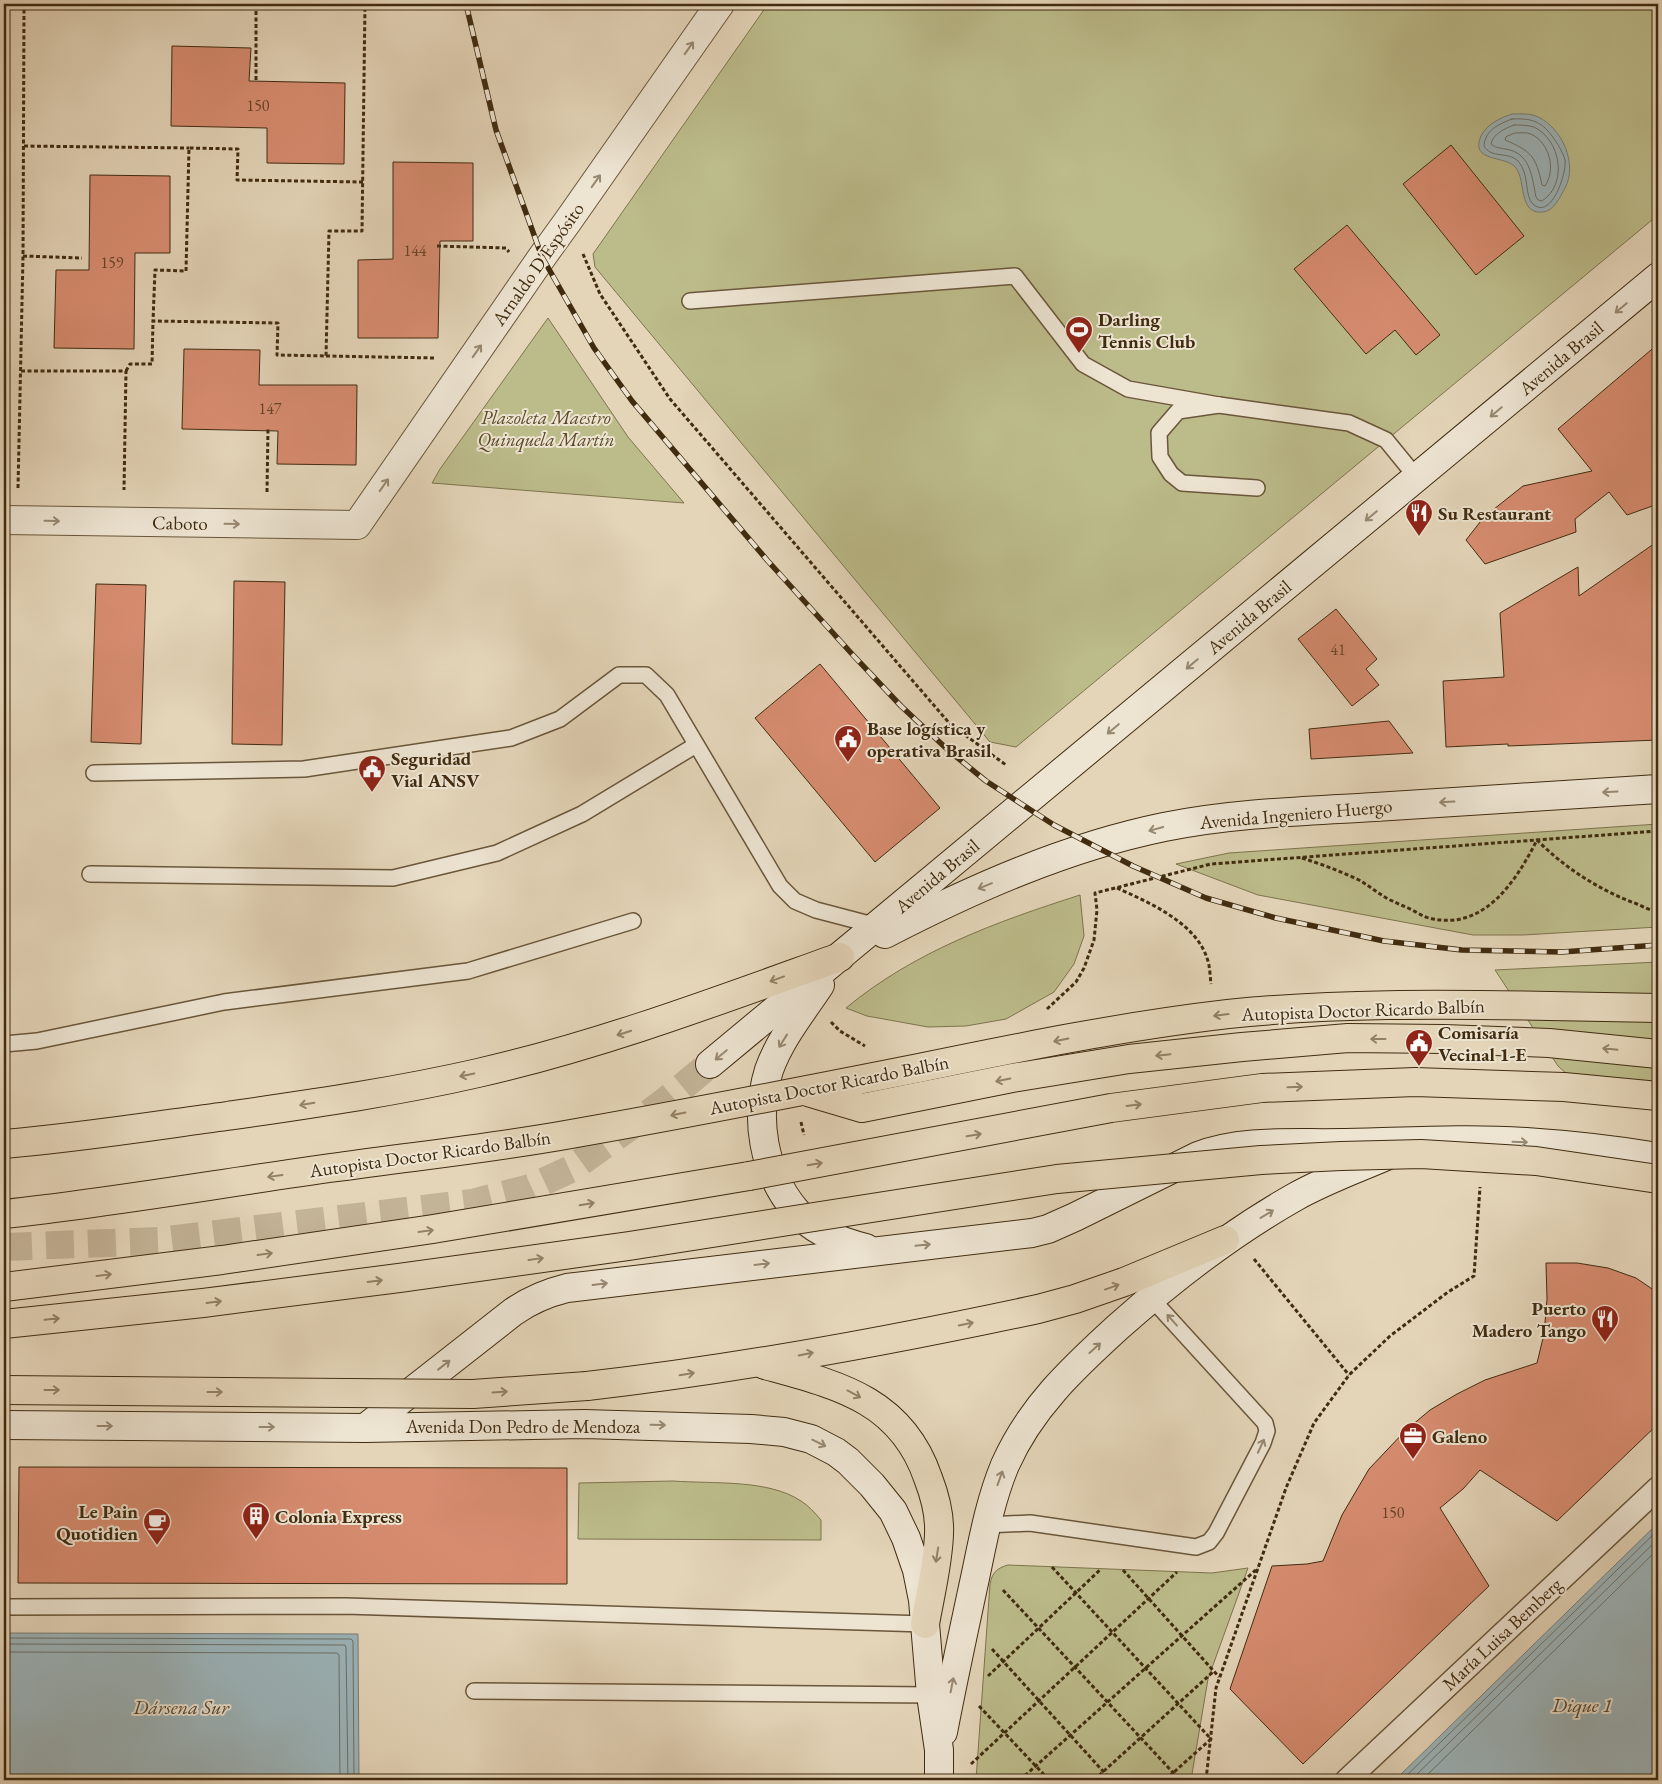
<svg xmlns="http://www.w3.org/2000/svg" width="1662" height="1784" font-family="'EB Garamond',serif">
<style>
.green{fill:#bcbb8a;stroke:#7e744d}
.water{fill:#9cb5bb;stroke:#787e77}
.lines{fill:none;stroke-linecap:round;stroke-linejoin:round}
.shore{stroke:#6e7066;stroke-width:1}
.building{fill:#d78c70;stroke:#412c10}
.secondary-tunnel{stroke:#c3b397;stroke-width:28;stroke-dasharray:28 14;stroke-linecap:butt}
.service-casing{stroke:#6a563a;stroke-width:18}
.pedestrian-casing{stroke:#6a563a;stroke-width:25}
.minor-casing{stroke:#6a563a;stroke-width:30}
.secondary-casing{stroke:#412c10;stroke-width:30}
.motorway-casing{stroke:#412c10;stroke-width:30}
.path{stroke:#412c10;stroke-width:3;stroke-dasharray:4 2.5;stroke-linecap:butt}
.service{stroke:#ede4d2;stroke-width:15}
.pedestrian{stroke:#ede4d2;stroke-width:22}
.minor{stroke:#ede4d2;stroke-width:28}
.secondary{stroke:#ede4d2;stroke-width:28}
.motorway{stroke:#e4d5b9;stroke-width:28}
.rail-casing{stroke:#412c10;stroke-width:5.5}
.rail{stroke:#ede4d2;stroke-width:4;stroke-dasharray:11;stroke-linecap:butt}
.motorway-bridge-casing{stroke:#412c10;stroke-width:30;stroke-linecap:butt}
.motorway-bridge{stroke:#e4d5b9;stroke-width:28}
.oneway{stroke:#978871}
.oneway2{stroke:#928064}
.labels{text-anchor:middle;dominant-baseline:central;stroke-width:4;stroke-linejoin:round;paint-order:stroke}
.number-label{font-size:16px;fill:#664428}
.street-label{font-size:19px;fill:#412c10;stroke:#ede4d2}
.poi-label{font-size:19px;font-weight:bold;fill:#412c10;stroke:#ede4d2;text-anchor:start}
.park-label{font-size:19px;font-style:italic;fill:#5a4928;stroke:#ede4d2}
.water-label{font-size:20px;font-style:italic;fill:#534732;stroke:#ede4d2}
</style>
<rect width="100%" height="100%" fill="#e4d5b9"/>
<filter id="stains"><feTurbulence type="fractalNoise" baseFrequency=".004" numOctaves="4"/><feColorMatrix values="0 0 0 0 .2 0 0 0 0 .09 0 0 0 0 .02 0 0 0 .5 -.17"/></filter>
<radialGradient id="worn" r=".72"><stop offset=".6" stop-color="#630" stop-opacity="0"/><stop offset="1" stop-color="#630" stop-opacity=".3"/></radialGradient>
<g class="green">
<polygon points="768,4 1658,4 1658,215 1016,747 990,742 595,267 593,254"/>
<polygon points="548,318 628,437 684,503 432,483 440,469"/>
<polygon points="1658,824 1658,927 1523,935 1473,935 1258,895 1176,864 1229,853"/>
<path d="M1080,895L1084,936L1074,964L1054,992L1006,1019L966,1026L928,1027L867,1016L846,1008C915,951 996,922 1080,895Z"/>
<polygon points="1658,962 1658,1102 1577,1083 1558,1066 1495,970"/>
<path d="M673,1481C713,1484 768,1479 801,1501C809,1506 815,1513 821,1520V1540L578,1539L579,1483Z"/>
<path d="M1008,1565L1212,1573L1248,1568L1208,1679L1191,1780H976L990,1584C992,1573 997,1568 1008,1565Z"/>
</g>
<g class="water">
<path d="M1512,114C1520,114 1531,113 1538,117C1562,128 1578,164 1565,188C1560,197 1554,211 1543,212C1518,215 1526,180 1516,168C1507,155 1469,163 1481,136C1487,124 1500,118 1512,114Z"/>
<polygon points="1658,1523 1658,1780 1395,1780"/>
<polygon points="4,1633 358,1634 359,1780 4,1780"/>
</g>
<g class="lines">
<g class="shore">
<path d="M1512,119C1531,118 1541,121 1552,136C1557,143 1563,152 1565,160C1567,173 1551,221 1533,204C1524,196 1530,174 1518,161C1508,151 1491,159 1484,146C1485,130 1499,124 1512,119Z"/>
<path d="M1514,125C1520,125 1528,125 1534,127C1561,140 1568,184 1542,201L1538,200L1536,197C1532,178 1531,156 1510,150C1503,148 1497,149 1491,144C1493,134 1504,129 1514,125Z"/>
<path d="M1515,133C1520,133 1526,132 1531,134C1550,143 1556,170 1545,186L1542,185C1536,156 1531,151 1505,140L1506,137Z"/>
<polyline points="4,1638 351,1639 353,1641 354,1780"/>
<polyline points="4,1644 345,1645 346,1648 348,1780"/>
<polyline points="4,1652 337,1653 339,1655 340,1780"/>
<polyline points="1402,1780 1658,1530"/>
<polyline points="1411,1780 1658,1539"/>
<polyline points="1422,1780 1658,1549"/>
</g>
</g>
<g class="building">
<polygon points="172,46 251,48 249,81 345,83 344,164 267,163 267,128 171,126"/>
<polygon points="1451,145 1524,236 1476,275 1403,184"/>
<polygon points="393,162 473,163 473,241 440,241 438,338 358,338 358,260 393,259"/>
<polygon points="90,175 170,176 170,253 135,253 134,349 54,348 56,270 89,270"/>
<polygon points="1347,225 1440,335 1416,355 1395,330 1366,354 1294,269"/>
<polygon points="1658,344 1658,504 1627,515 1609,492 1575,519 1576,532 1485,564 1466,540 1484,517 1523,486 1592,471 1558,429"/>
<polygon points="184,349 260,350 259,385 357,385 356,465 277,464 278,431 182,429"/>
<polygon points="1658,541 1658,740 1508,746 1508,744 1446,747 1443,681 1504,677 1500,613 1578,567 1579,596"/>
<polygon points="234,581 285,582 282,745 232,744"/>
<polygon points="96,584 146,585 141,744 91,742"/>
<polygon points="1336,609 1377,659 1366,669 1379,685 1352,706 1298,639"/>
<polygon points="820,664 940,808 875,862 755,718"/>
<polygon points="1389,721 1413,753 1311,759 1309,729"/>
<polygon points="1546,1263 1577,1263 1608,1268 1636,1278 1658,1293 1658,1424 1557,1521 1480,1470 1463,1489 1440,1508 1489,1586 1303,1764 1230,1689 1272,1566 1307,1564 1323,1561 1342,1515 1369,1469 1405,1431 1430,1410 1457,1394 1485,1380 1537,1363 1544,1334 1547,1299"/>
<polygon points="19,1467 567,1468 567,1584 18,1583"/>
</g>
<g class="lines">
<polyline class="secondary-tunnel" points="4,1247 159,1241 472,1203 530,1188 571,1169 663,1103 710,1064"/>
<defs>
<g id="service">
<polyline points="690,301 1015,276 1083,364 1128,389 1219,405"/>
<polyline points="1257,488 1182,483 1171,474 1160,457 1159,433 1178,411 1219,405 1349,423 1386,440 1417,478"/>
<polyline points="94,773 304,769 511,738 560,719 619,675 646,675 667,695 780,886 795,901 816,910 877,926"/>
<polyline points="90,874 393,878 497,853 582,814 696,745"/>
<polyline points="4,1044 37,1041 224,1002 468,971 633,921"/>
<polyline points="986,1525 1030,1523 1196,1547 1209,1542 1216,1533 1263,1443 1267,1431 1265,1423 1151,1298"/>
<polyline points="4,1607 345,1606 925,1624"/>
<polyline points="474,1691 931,1695"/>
</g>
<polyline id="pedestrian" points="1347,1780 1658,1488"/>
<polyline id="minor" points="4,520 357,525 542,257 568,221 720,4"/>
<g id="secondary">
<path d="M885,934C974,888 1067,847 1164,827C1234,813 1305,811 1375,807C1469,801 1564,795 1658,789"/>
<path d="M820,985C802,1012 780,1039 769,1070C754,1118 763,1172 796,1211C813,1231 841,1242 866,1248"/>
<polyline points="710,1064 1658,277"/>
<polyline points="4,1425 365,1428 584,1424 751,1429 784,1432 811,1439 836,1452 848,1461 872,1485 893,1511 906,1538 917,1570 923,1600 931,1695 939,1750 939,1780"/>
<path d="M365,1428L513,1312C530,1300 547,1293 567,1288L1032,1233L1048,1229L1075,1217L1198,1156C1242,1139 1294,1144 1341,1143C1402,1142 1465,1138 1526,1142C1571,1145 1615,1150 1658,1157"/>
<path d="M943,1732C953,1680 964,1629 975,1578C983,1540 990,1501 1005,1465C1030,1408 1073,1368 1118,1327C1173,1278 1231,1233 1295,1197C1325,1180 1359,1168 1391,1154"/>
</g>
<g id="motorway">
<polyline points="1550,1006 1658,1008"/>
<path d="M4,1144C78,1138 153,1126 227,1116C310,1104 395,1092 478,1073C601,1045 720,1000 840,957"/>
<polyline points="4,1287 222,1260 433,1229 749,1176"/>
<path d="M765,1365C837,1385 901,1399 928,1478C935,1496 940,1515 939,1534C938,1564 930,1595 925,1624"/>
<path d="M587,1386C738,1369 889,1341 1038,1309L1075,1299L1124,1282L1225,1240"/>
</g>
</defs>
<use href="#service" class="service-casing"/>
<use href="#pedestrian" class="pedestrian-casing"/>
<use href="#minor" class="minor-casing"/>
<use href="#secondary" class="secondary-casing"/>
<use href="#motorway" class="motorway-casing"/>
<g class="path">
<polyline points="413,4 681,7"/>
<polyline points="256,80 256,4"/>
<polyline points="24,146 189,148"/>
<polyline points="363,182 237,180 238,149 189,148 186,271 155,270 153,321 278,323 277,355 326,356 329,231 362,231 365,4"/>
<polyline points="437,246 506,248 509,252"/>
<polyline points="583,254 600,294 670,399 950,724 1006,765"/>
<polyline points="23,256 82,258"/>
<polyline points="326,356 436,358"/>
<polyline points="21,371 126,371 124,490"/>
<polyline points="126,371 130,364 152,364 153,321"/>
<polyline points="18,488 23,256 24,4"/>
<polyline points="267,492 268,428"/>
<path d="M1302,858C1321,864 1340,871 1359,880C1369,886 1378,893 1388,899C1396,903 1404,906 1412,910C1418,913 1424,917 1429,918C1484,932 1516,881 1537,840C1565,868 1599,890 1637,904C1644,907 1651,911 1658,912"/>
<path d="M1117,888C1148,902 1195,922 1207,958C1210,966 1210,976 1211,984"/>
<polyline points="1047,1009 1076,982 1084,968 1094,940 1097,910 1095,893 1211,864 1658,831"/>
<polyline points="831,1022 840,1031 865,1046"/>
<polyline points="801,1122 804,1135"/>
<polyline points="1254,1259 1349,1375"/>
<polyline points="1052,1567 1211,1739 1165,1780"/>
<polyline points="1123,1570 1219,1677"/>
<polyline points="1003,1590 1180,1780"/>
<polyline points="992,1649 1111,1780"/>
<polyline points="988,1676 1101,1569"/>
<polyline points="979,1706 1049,1780"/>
<polyline points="971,1764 1177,1572"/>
<polyline points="1020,1780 1258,1568"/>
<polyline points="1094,1780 1214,1671"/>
<polyline points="1206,1780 1216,1688 1286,1488 1314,1423 1349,1375 1390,1336 1448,1292 1474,1276 1480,1187"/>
</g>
<use href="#service" class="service"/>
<use href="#pedestrian" class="pedestrian"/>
<use href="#minor" class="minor"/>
<use href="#secondary" class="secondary"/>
<use href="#motorway" class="motorway"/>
<defs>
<polyline id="rail" points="466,4 496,130 542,257 594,348 632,401 767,560 852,654 901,706 948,750 986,781 1054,825 1133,866 1206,898 1276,918 1384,941 1462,950 1562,952 1658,945"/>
</defs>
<use href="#rail" class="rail-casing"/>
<use href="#rail" class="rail"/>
<defs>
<g id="motorway-bridge">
<polyline points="808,1092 862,1108 1012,1078 1129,1059 1242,1047 1348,1038 1444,1039 1549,1043 1658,1054"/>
<polyline points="749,1176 1111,1108 1262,1088 1415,1082 1564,1087 1658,1096"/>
<path d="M4,1214C116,1202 227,1182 338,1167C416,1156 494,1148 571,1134C687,1114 803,1091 919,1068C1021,1047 1124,1026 1228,1014C1335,1003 1442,1004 1550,1006"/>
<polyline points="4,1324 203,1303 399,1278 629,1246 1057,1179 1261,1160 1341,1156 1421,1154 1536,1161 1658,1179"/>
<polyline points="4,1390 473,1394 587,1386"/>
</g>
</defs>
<use href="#motorway-bridge" class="motorway-bridge-casing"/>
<use href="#motorway-bridge" class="motorway-bridge"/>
</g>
<defs><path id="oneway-shaft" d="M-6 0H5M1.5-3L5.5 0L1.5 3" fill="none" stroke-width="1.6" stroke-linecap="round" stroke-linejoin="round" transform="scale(1.25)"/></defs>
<g class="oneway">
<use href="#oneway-shaft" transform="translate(689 48) rotate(-55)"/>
<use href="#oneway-shaft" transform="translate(596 181) rotate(-55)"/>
<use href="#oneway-shaft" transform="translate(1621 308) rotate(140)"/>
<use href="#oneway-shaft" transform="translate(477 351) rotate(-55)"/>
<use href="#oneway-shaft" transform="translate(1496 412) rotate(140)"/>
<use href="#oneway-shaft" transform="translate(384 485) rotate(-55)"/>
<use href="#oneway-shaft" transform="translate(1371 516) rotate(140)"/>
<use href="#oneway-shaft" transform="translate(52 521) rotate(1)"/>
<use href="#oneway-shaft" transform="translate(232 524) rotate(1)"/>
<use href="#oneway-shaft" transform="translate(1192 664) rotate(140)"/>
<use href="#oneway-shaft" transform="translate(1113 729) rotate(140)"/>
<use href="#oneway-shaft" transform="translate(1610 792) rotate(177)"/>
<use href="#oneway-shaft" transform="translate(1447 802) rotate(177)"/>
<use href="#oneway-shaft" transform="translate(1156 829) rotate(165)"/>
<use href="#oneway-shaft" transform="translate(985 886) rotate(158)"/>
<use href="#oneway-shaft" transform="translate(783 1041) rotate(122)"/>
<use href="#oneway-shaft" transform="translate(721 1055) rotate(140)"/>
<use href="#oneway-shaft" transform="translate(1520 1142) rotate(2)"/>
<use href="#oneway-shaft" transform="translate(1267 1214) rotate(-31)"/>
<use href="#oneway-shaft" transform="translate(923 1245) rotate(-6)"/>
<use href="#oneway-shaft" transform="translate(762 1264) rotate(-7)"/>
<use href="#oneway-shaft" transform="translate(600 1284) rotate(-7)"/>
<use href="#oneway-shaft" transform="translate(1172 1320) rotate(-132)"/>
<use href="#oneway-shaft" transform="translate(1095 1348) rotate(-42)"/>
<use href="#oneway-shaft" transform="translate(444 1365) rotate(-38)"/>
<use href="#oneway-shaft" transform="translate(658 1425) rotate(1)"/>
<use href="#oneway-shaft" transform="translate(105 1426)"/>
<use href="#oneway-shaft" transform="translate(267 1427)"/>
<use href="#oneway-shaft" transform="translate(819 1443) rotate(26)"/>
<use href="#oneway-shaft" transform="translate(1261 1446) rotate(-65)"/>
<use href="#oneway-shaft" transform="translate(1000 1478) rotate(-70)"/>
<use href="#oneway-shaft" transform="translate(952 1685) rotate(-79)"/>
</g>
<g class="oneway2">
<use href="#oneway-shaft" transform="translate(777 979) rotate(160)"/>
<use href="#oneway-shaft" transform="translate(1221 1015) rotate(173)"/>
<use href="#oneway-shaft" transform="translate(624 1033) rotate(162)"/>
<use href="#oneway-shaft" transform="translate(1378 1039) rotate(-180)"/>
<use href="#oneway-shaft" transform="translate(1061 1040) rotate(169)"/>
<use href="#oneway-shaft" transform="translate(1610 1049) rotate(-174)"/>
<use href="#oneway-shaft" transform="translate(1163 1055) rotate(174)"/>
<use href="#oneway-shaft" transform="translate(467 1075) rotate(168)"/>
<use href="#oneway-shaft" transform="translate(1003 1080) rotate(168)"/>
<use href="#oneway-shaft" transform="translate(1295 1087) rotate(-2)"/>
<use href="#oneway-shaft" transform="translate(307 1104) rotate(170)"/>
<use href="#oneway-shaft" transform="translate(1134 1105) rotate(-7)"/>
<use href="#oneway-shaft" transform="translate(678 1114) rotate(169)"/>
<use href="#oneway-shaft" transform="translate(974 1135) rotate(-10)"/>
<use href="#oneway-shaft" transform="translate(815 1164) rotate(-10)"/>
<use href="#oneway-shaft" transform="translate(275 1176) rotate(172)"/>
<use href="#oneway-shaft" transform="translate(587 1204) rotate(-10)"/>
<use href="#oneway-shaft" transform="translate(426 1231) rotate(-8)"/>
<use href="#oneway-shaft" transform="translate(265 1254) rotate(-8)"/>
<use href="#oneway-shaft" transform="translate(536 1259) rotate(-8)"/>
<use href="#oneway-shaft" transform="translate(104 1275) rotate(-7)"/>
<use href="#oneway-shaft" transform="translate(375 1281) rotate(-7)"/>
<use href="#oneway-shaft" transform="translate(1112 1287) rotate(-20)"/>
<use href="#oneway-shaft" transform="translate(214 1302) rotate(-7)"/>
<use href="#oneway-shaft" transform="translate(52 1319) rotate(-6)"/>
<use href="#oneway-shaft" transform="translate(966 1324) rotate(-11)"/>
<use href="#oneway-shaft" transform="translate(806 1354) rotate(-11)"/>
<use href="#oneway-shaft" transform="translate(687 1374) rotate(-9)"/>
<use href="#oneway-shaft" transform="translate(52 1390)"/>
<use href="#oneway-shaft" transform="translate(215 1392)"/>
<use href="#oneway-shaft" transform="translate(500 1392) rotate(-4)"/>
<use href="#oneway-shaft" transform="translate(854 1394) rotate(28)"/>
<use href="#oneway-shaft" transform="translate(937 1555) rotate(99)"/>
</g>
<defs>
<symbol id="stadium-pin" viewBox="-11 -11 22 30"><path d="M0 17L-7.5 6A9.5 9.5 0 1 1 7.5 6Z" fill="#8f2418" stroke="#ede4d2"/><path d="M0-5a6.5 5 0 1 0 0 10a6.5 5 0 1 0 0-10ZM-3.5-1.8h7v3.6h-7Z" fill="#fff"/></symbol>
<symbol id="restaurant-pin" viewBox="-11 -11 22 30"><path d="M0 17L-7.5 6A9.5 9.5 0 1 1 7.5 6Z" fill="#8f2418" stroke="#ede4d2"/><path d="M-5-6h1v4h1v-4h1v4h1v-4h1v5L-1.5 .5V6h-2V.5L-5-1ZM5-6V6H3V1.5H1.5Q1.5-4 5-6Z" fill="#fff"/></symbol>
<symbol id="civic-pin" viewBox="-11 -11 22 30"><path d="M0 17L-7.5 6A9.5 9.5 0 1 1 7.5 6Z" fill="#8f2418" stroke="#ede4d2"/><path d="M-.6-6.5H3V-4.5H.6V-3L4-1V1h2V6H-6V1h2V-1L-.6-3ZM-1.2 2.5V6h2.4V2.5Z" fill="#fff"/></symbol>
<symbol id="office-pin" viewBox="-11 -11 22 30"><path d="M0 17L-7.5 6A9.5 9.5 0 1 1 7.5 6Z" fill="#8f2418" stroke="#ede4d2"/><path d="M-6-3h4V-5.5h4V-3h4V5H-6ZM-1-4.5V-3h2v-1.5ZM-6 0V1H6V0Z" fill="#fff"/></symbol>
<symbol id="building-pin" viewBox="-11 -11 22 30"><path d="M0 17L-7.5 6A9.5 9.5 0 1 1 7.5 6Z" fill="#8f2418" stroke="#ede4d2"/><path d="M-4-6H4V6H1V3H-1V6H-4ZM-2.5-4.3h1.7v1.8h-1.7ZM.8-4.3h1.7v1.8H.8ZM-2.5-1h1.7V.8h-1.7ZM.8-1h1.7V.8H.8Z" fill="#fff"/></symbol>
<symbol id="cafe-pin" viewBox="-11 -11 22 30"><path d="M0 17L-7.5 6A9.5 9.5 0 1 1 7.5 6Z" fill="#8f2418" stroke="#ede4d2"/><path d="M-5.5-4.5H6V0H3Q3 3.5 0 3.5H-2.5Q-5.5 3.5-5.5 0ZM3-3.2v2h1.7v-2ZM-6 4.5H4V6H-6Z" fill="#fff"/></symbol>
</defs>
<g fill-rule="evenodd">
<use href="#stadium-pin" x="1063" y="314" width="32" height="43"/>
<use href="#restaurant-pin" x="1403" y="497" width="32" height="43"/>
<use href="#civic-pin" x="832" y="723" width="32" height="43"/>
<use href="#civic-pin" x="356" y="753" width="32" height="43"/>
<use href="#civic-pin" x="1403" y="1027" width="32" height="43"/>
<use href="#restaurant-pin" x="1589" y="1303" width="32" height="43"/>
<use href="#office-pin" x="1397" y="1420" width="32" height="43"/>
<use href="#building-pin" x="240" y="1500" width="32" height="43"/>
<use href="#cafe-pin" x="141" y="1506" width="32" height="43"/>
</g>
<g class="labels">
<g class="number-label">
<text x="258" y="105">150</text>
<text x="415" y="250">144</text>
<text x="112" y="262">159</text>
<text x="270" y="408">147</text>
<text x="1338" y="649">41</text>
<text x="1393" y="1512">150</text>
</g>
<g class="street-label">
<text transform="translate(538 264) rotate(-55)">Arnaldo D'Espósito</text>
<text transform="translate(1561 358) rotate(-40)">Avenida Brasil</text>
<text transform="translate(180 523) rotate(1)">Caboto</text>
<text transform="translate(1249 617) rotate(-40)">Avenida Brasil</text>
<text transform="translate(1296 814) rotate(-5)">Avenida Ingeniero Huergo</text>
<text transform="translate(937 876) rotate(-40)">Avenida Brasil</text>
<text transform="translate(1363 1010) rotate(-2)">Autopista Doctor Ricardo Balbín</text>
<text transform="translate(829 1085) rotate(-11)">Autopista Doctor Ricardo Balbín</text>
<text transform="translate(430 1154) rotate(-8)">Autopista Doctor Ricardo Balbín</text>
<text x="523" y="1426">Avenida Don Pedro de Mendoza</text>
<text transform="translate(1502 1634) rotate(-43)">María Luisa Bemberg</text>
</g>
<g class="poi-label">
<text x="1098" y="319">Darling<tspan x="1098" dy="22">Tennis Club</tspan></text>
<text x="1438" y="513">Su Restaurant</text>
<text x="867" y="728">Base logística y<tspan x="867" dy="22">operativa Brasil</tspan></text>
<text x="391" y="758">Seguridad<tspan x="391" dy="22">Vial ANSV</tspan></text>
<text x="1438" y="1032">Comisaría<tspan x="1438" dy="22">Vecinal 1-E</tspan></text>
<text x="1586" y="1308" text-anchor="end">Puerto<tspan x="1586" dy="22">Madero Tango</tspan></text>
<text x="1432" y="1436">Galeno</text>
<text x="138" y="1511" text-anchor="end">Le Pain<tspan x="138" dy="22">Quotidien</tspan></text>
<text x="275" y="1516">Colonia Express</text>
</g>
<g class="park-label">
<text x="546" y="417">Plazoleta Maestro<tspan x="546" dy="22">Quinquela Martín</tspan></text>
</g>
<g class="water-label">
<text x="1582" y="1705">Dique 1</text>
<text x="181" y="1707">Dársena Sur</text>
</g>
</g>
<rect width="1662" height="1784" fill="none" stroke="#e4d5b9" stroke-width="20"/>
<rect x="5" y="5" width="1652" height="1774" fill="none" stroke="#412c10" stroke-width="2.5"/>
<rect x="10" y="10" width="1642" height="1764" fill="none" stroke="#412c10"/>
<rect width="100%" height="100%" filter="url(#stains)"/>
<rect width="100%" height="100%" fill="url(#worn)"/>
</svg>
